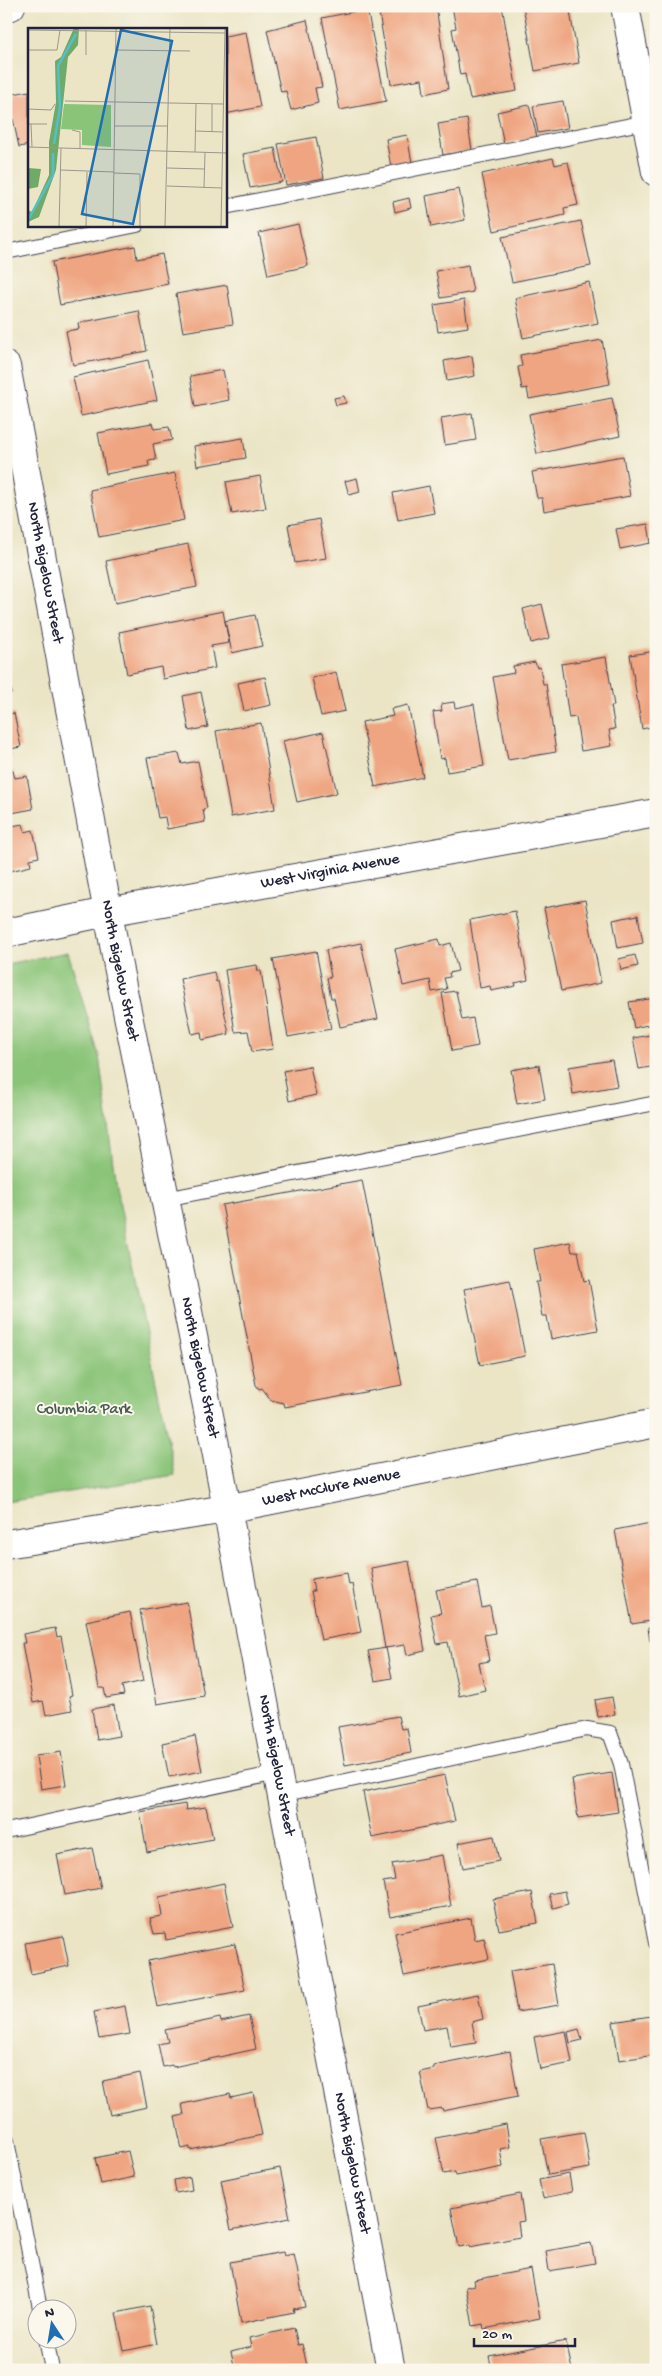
<svg xmlns="http://www.w3.org/2000/svg" width="662" height="2376" font-family="'Gochi Hand',sans-serif">
<style>
.green{fill:#8ac478;stroke:#56735a}
.building{fill:#efa581}
.lines{fill:none;stroke-linecap:round;stroke-linejoin:round}
.service-casing{stroke:#403f50;stroke-width:16}
.minor-casing{stroke:#403f50;stroke-width:30}
.tertiary-casing{stroke:#403f50;stroke-width:30}
.service{stroke:#fff;stroke-width:14}
.minor{stroke:#fff;stroke-width:28}
.tertiary{stroke:#fff;stroke-width:28}
.labels{text-anchor:middle;dominant-baseline:central;stroke-width:4;stroke-linejoin:round;paint-order:stroke}
.street-label{font-size:16px;fill:#22223b;stroke:#fbf7ec}
.park-label{font-size:16px;fill:#465b50;stroke:#fbf7ec}
.inset-river{fill:none;stroke:#53bfcd;stroke-width:2.5}
.inset-road{fill:none;stroke:#9b978e;stroke-width:1}
.view{fill:#1f6fb2;fill-opacity:0.15;stroke:#1f6fb2;stroke-width:2.5}
.inset-edge{fill:none;stroke:#22223b;stroke-width:2.5}
</style>
<rect width="100%" height="100%" fill="#fbf7ec"/>
<filter id="ink" filterUnits="userSpaceOnUse"><feTurbulence type="fractalNoise" baseFrequency=".02" numOctaves="2"/><feDisplacementMap in="SourceGraphic" scale="10" xChannelSelector="R" yChannelSelector="G"/><feConvolveMatrix kernelMatrix="1 2 1 2 8 2 1 2 1" color-interpolation-filters="sRGB"/></filter>
<filter id="wash" filterUnits="userSpaceOnUse"><feTurbulence type="fractalNoise" baseFrequency=".0096" numOctaves="4" result="noise"/><feDisplacementMap in="SourceGraphic" scale="20" xChannelSelector="R" yChannelSelector="G"/><feGaussianBlur stdDeviation="1.12" result="paint"/><feColorMatrix in="noise" values="0 0 0 0 0 0 0 0 0 0 0 0 0 0 0 0 0 1.4 0 .05"/><feComposite in="paint" operator="in"/></filter>
<g filter="url(#wash)">
<rect width="100%" height="100%" fill="#ebe5c6"/>
<polygon class="green" points="68,952 99,1056 116,1186 175,1475 6,1502 6,964"/>
<g id="blocks">
<g class="building">
<polygon points="386,6 436,6 448,89 424,94 422,79 391,84 379,13 387,11"/>
<polygon points="452,6 502,6 517,91 470,99 465,74 460,75 452,29 456,28"/>
<polygon points="523,6 569,6 579,63 535,71"/>
<polygon points="367,9 386,101 340,110 322,18"/>
<polygon points="307,20 322,87 315,88 318,103 291,110 286,91 281,92 267,30"/>
<polygon points="246,32 260,107 225,114 225,36"/>
<polygon points="29,91 29,145 19,147 8,95"/>
<polygon points="563,101 568,128 538,133 533,106"/>
<polygon points="529,105 537,137 504,144 497,112"/>
<polygon points="467,119 472,150 443,155 438,124"/>
<polygon points="407,135 412,163 391,167 386,139"/>
<polygon points="316,137 324,178 286,185 278,144"/>
<polygon points="275,148 282,182 250,188 243,154"/>
<polygon points="553,158 555,165 568,162 578,205 564,208 565,215 494,231 482,174"/>
<polygon points="459,189 465,220 431,227 426,196"/>
<polygon points="409,198 411,208 395,212 393,202"/>
<polygon points="581,221 591,266 512,282 502,237"/>
<polygon points="298,224 308,266 268,275 259,233"/>
<polygon points="135,246 137,259 162,254 168,284 60,305 52,262"/>
<polygon points="468,265 473,292 441,298 436,271"/>
<polygon points="589,282 598,323 523,338 515,298"/>
<polygon points="227,285 233,324 183,332 176,294"/>
<polygon points="464,300 468,327 438,332 434,305"/>
<polygon points="139,311 147,351 73,365 66,331 79,329 78,323"/>
<polygon points="602,340 610,384 529,399 527,388 522,389 518,367 522,366 520,355"/>
<polygon points="472,356 475,376 447,381 444,361"/>
<polygon points="148,360 157,400 81,416 73,377"/>
<polygon points="223,370 229,400 195,407 190,376"/>
<polygon points="344,396 346,403 336,405 334,398"/>
<polygon points="612,398 620,436 537,454 529,414"/>
<polygon points="472,413 476,440 445,445 441,418"/>
<polygon points="152,423 154,429 169,427 172,440 153,444 156,460 148,461 149,466 106,474 98,433"/>
<polygon points="243,438 246,458 197,466 194,446"/>
<polygon points="623,456 630,496 544,511 542,498 537,498 532,472"/>
<polygon points="175,473 184,520 99,537 90,490"/>
<polygon points="260,476 266,508 232,514 226,482"/>
<polygon points="357,478 360,492 349,495 345,481"/>
<polygon points="429,486 434,513 398,520 393,493"/>
<polygon points="319,519 326,558 295,563 288,525"/>
<polygon points="648,524 651,543 620,549 616,529"/>
<polygon points="188,544 197,587 115,603 106,561"/>
<polygon points="542,604 550,638 531,643 523,609"/>
<polygon points="223,611 229,643 211,646 215,668 163,679 161,667 127,674 119,632"/>
<polygon points="255,615 262,646 232,653 225,621"/>
<polygon points="656,651 656,737 652,737 651,727 642,729 630,655"/>
<polygon points="606,657 614,706 611,706 615,729 609,730 612,746 581,751 576,717 569,718 561,664"/>
<polygon points="535,662 537,668 540,667 543,684 546,684 556,752 508,760 493,677 514,673 513,666"/>
<polygon points="6,671 12,693 6,694"/>
<polygon points="336,672 345,711 321,716 312,678"/>
<polygon points="265,677 271,705 244,711 238,683"/>
<polygon points="201,692 208,727 189,731 183,696"/>
<polygon points="454,702 455,708 474,704 484,766 447,772 445,758 440,759 433,712 442,711 441,704"/>
<polygon points="408,705 423,777 375,787 362,722 393,716 391,709"/>
<polygon points="14,713 21,747 9,749 11,757 6,758 6,715"/>
<polygon points="261,723 275,809 231,817 216,731"/>
<polygon points="323,732 337,793 297,802 283,741"/>
<polygon points="179,753 182,764 198,761 207,808 203,809 205,822 167,829 165,817 158,818 147,758"/>
<polygon points="13,771 15,778 27,776 33,809 6,814 6,772"/>
<polygon points="23,824 25,832 33,830 39,857 30,859 31,866 6,872 6,827"/>
<polygon points="585,900 601,983 561,991 544,908"/>
<polygon points="515,911 528,980 515,983 516,986 491,991 490,986 480,988 470,920"/>
<polygon points="638,915 643,943 618,948 613,920"/>
<polygon points="439,939 440,946 451,943 458,971 449,973 450,977 444,978 447,989 432,992 430,980 403,986 395,949"/>
<polygon points="361,943 378,1019 340,1027 334,998 331,998 327,978 331,977 326,950"/>
<polygon points="316,951 331,1029 288,1037 273,959"/>
<polygon points="635,955 638,966 621,970 619,959"/>
<polygon points="257,965 258,971 261,971 273,1049 252,1052 248,1031 235,1032 225,970"/>
<polygon points="214,972 216,982 218,981 229,1034 202,1040 201,1032 192,1034 180,979"/>
<polygon points="456,991 462,1020 473,1018 478,1046 452,1051 442,993"/>
<polygon points="656,998 656,1023 634,1028 629,1002"/>
<polygon points="656,1034 656,1066 639,1069 633,1038"/>
<polygon points="612,1060 617,1086 573,1094 569,1067"/>
<polygon points="539,1065 545,1099 517,1104 511,1070"/>
<polygon points="310,1066 316,1095 289,1101 283,1071"/>
<polygon points="362,1180 402,1385 285,1407 284,1403 271,1400 262,1388 259,1389 256,1385 222,1205"/>
<polygon points="570,1242 572,1252 578,1251 584,1281 589,1280 598,1330 551,1339 547,1316 542,1316 536,1282 540,1282 534,1249"/>
<polygon points="510,1280 525,1356 480,1365 464,1289"/>
<polygon points="656,1522 656,1620 632,1624 615,1530"/>
<polygon points="409,1561 425,1651 407,1655 405,1645 385,1648 371,1568"/>
<polygon points="347,1573 349,1585 352,1584 361,1632 321,1640 311,1591 314,1591 312,1579"/>
<polygon points="477,1582 482,1608 490,1606 495,1633 484,1635 489,1661 479,1663 485,1690 459,1696 448,1642 437,1644 431,1615 441,1613 436,1590"/>
<polygon points="187,1602 204,1696 157,1704 140,1610"/>
<polygon points="130,1612 143,1681 122,1686 124,1695 106,1698 104,1688 99,1688 86,1621"/>
<polygon points="656,1627 656,1639 650,1641 648,1628"/>
<polygon points="55,1628 57,1637 61,1636 72,1695 69,1696 72,1710 46,1715 43,1701 33,1703 22,1643 25,1643 23,1634"/>
<polygon points="386,1648 392,1678 375,1681 368,1651"/>
<polygon points="612,1697 615,1714 598,1717 595,1700"/>
<polygon points="114,1705 119,1736 97,1740 92,1709"/>
<polygon points="398,1716 401,1729 407,1728 411,1753 345,1765 338,1727"/>
<polygon points="195,1736 202,1771 169,1777 162,1743"/>
<polygon points="61,1752 66,1785 41,1789 36,1756"/>
<polygon points="612,1773 618,1812 578,1818 572,1779"/>
<polygon points="445,1775 455,1821 372,1838 363,1792"/>
<polygon points="185,1804 186,1810 206,1807 213,1839 147,1852 140,1812"/>
<polygon points="494,1836 499,1861 463,1868 458,1843"/>
<polygon points="92,1848 101,1888 65,1895 57,1855"/>
<polygon points="442,1855 451,1906 390,1917 383,1882 395,1880 392,1864"/>
<polygon points="224,1883 233,1927 166,1940 165,1933 154,1934 150,1918 162,1916 159,1897"/>
<polygon points="565,1891 568,1904 553,1908 549,1894"/>
<polygon points="532,1892 538,1923 499,1930 493,1899"/>
<polygon points="471,1918 475,1940 484,1938 489,1959 404,1976 395,1933"/>
<polygon points="63,1936 69,1966 31,1974 25,1943"/>
<polygon points="235,1944 245,1990 157,2007 148,1961"/>
<polygon points="552,1964 559,2005 517,2012 510,1971"/>
<polygon points="478,1994 483,2019 472,2022 476,2043 451,2047 447,2026 423,2030 418,2006"/>
<polygon points="125,2006 130,2034 99,2039 94,2012"/>
<polygon points="249,2016 256,2049 173,2067 172,2065 163,2067 158,2044 168,2042 165,2030 220,2018 221,2022"/>
<polygon points="651,2016 656,2055 619,2060 613,2022"/>
<polygon points="579,2029 582,2040 570,2043 568,2032"/>
<polygon points="566,2031 572,2063 540,2069 534,2037"/>
<polygon points="510,2051 518,2096 443,2111 442,2108 428,2110 420,2072 434,2069 434,2066"/>
<polygon points="140,2073 147,2107 110,2115 103,2081"/>
<polygon points="253,2093 262,2135 190,2150 190,2147 182,2149 175,2117 184,2115 182,2104 230,2094 231,2098"/>
<polygon points="506,2124 510,2147 500,2149 503,2167 456,2176 455,2172 444,2174 436,2138"/>
<polygon points="584,2132 590,2168 548,2175 541,2139"/>
<polygon points="128,2151 134,2177 101,2184 95,2158"/>
<polygon points="280,2168 290,2218 231,2230 221,2180"/>
<polygon points="569,2174 572,2192 543,2198 539,2180"/>
<polygon points="190,2177 192,2190 176,2193 174,2180"/>
<polygon points="520,2194 524,2221 518,2222 520,2237 470,2247 470,2245 459,2247 451,2208"/>
<polygon points="591,2243 595,2263 549,2271 546,2251"/>
<polygon points="283,2252 284,2256 294,2254 305,2307 293,2309 294,2312 241,2323 230,2262"/>
<polygon points="531,2269 540,2318 484,2329 483,2324 473,2326 466,2287 475,2285 474,2280"/>
<polygon points="150,2306 157,2344 124,2351 116,2313"/>
<polygon points="294,2328 298,2345 302,2344 308,2370 235,2370 231,2352 251,2347 249,2338"/>
<polygon points="566,2341 572,2370 492,2370 489,2356"/>
</g>
</g>
</g>
<g filter="url(#ink)">
<use href="#blocks" fill-opacity="0" stroke="#403f50" stroke-width="1"/>
<g class="lines">
<defs>
<g id="service">
<polyline points="225,207 651,121"/>
<polyline points="6,252 137,225"/>
<polyline points="165,1199 656,1103"/>
<polyline points="281,1795 587,1729 610,1733 621,1764 656,1943"/>
<polyline points="6,1831 277,1773"/>
<polyline points="6,2136 40,2308"/>
<polyline points="46,2338 52,2370"/>
</g>
<g id="minor">
<polyline points="625,6 656,172"/>
<polyline points="6,7 11,6"/>
<path id="s1" d="M6,366L118,966L216,1450L391,2370"/>
<path id="s2" d="M6,933L107,912L656,813"/>
</g>
<g id="tertiary">
<path id="s3" d="M6,1544L226,1509L656,1423"/>
</g>
</defs>
<use href="#service" class="service-casing"/>
<use href="#minor" class="minor-casing"/>
<use href="#tertiary" class="tertiary-casing"/>
<use href="#service" class="service"/>
<use href="#minor" class="minor"/>
<use href="#tertiary" class="tertiary"/>
</g>
</g>
<g class="labels">
<g class="street-label">
<text stroke="none"><textPath href="#s1" startOffset="210">North Bigelow Street</textPath></text>
<text stroke="none"><textPath href="#s2" startOffset="330">West Virginia Avenue</textPath></text>
<text stroke="none"><textPath href="#s1" startOffset="615">North Bigelow Street</textPath></text>
<text stroke="none"><textPath href="#s1" startOffset="1020">North Bigelow Street</textPath></text>
<text stroke="none"><textPath href="#s3" startOffset="330">West McClure Avenue</textPath></text>
<text stroke="none"><textPath href="#s1" startOffset="1425">North Bigelow Street</textPath></text>
<text stroke="none"><textPath href="#s1" startOffset="1830">North Bigelow Street</textPath></text>
</g>
<g class="park-label">
<text x="84" y="1410">Columbia Park</text>
</g>
</g>
<g transform="translate(28 28)">
<rect width="199" height="199" fill="#ebe5c6"/>
<path d="M36,76L83,77V119L54,117V102L33,101Z" fill="#8ac478"/>
<path d="M46,0H51L50,17L40,29L28,142L11,189L0,194V182L4,184L21,147V114L28,74L27,33L33,29ZM0,140L13,141L10,159L0,161Z" fill="#6faa68"/>
<path class="inset-river" d="M26,116L32,79L30,38L48,6M0,192L25,147V125"/>
<path class="inset-road" d="M0,2L197,5M0,22H29L32,2M88,22L162,23M58,27V2M37,73L195,76M0,81L23,82L27,76M0,96H19M3,96L4,119M86,98H140M44,102L52,104V121M167,103L195,104M184,104V76M0,119L199,125M167,124L168,76M139,140L176,141M32,142L86,144M86,145L112,146V199M139,158L194,160M176,160L177,124M31,199L33,120M58,199L59,144M85,199L88,0M137,199L142,0M193,199L197,0"/>
<path class="view" d="M93,2L144,13L105,196L54,186Z"/>
<rect width="199" height="199" class="inset-edge"/>
</g>
<rect width="662" height="2376" fill="none" stroke="#fbf7ec" stroke-width="25"/>
<g transform="translate(52 2324) rotate(348)"><circle r="24" fill="#fbf7ec" stroke="#a4a2a5"/>
<path d="M0-4L9 19L0 12L-9 19Z" fill="#1f6fb2"/>
<text y="-8" font-size="14" font-weight="bold" text-anchor="middle" fill="#22223b">N</text>
</g>
<path d="M474 2338v8h101v-8" fill="none" stroke="#22223b" stroke-width="2.5"/>
<text x="482" y="2338" font-size="15" fill="#22223b" stroke="#fbf7ec" stroke-width="4" paint-order="stroke">20 m</text>
</svg>
